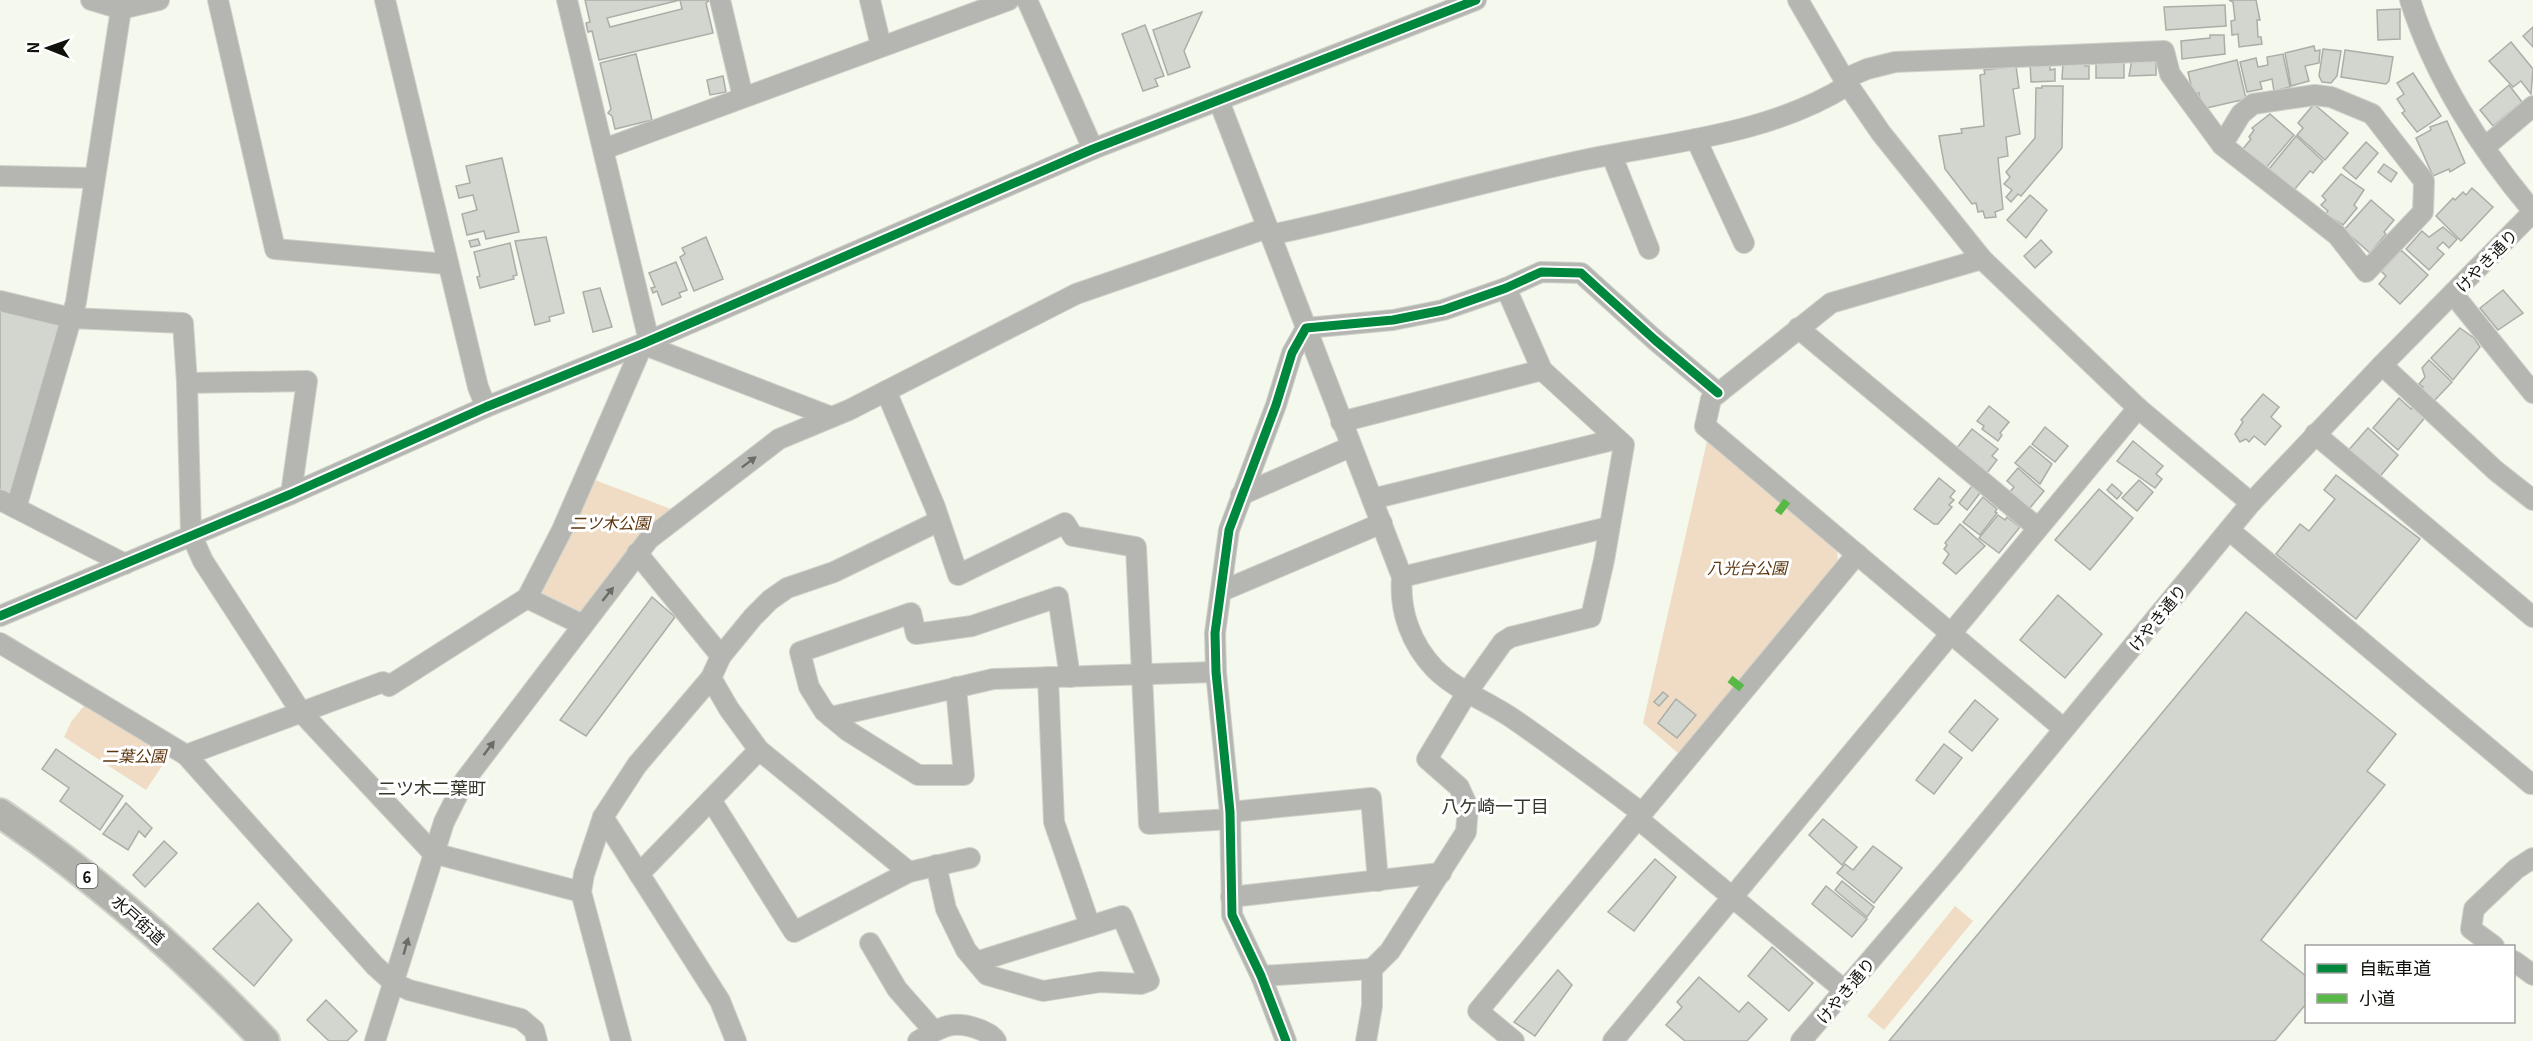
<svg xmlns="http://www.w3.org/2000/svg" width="2533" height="1041" font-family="Georgia,'Noto Sans JP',serif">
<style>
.green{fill:#f0dcc5}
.building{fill:#d2d6cf;stroke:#abaea7;stroke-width:1.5;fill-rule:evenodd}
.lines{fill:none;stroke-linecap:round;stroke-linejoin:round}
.minor-casing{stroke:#cfd2ca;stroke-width:22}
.highway-casing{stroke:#cfd2ca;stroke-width:32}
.minor{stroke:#b5b6b1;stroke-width:20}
.highway{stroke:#b2b3ac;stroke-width:28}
.quiet{stroke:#58b947;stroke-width:8;stroke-dasharray:15 8;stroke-linecap:butt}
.cycleway-casing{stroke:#fff;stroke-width:13}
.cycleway{stroke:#00873e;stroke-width:9}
.oneway{fill:#6a6c66}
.labels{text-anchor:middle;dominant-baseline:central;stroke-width:6;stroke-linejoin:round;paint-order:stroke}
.shield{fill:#fff;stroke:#575854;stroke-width:1.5}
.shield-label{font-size:15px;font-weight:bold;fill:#0f110a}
.street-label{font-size:16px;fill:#0f110a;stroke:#fff}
.park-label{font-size:16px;font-style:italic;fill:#5b350c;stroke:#fff}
.neighbourhood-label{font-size:18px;fill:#333628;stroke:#fff}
</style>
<rect width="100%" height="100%" fill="#f5f8ed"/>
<g class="green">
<polygon points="1707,441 1837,551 1838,560 1679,754 1643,723"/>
<polygon points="595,480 671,509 630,549 583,614 554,611 539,589"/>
<polygon points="87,702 172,751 146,790 64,737 71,722"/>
<polygon points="1955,906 1973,921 1884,1030 1867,1016"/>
</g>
<g class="building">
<path d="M585,0H710L706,3L713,33L599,60L592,31L588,32L586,23L590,22ZM680,0L682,9L610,27L607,18Z"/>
<polygon points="2229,0 2256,0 2260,20 2257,20 2258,37 2261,37 2262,44 2239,47 2238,34 2232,35 2231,21 2235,20 2233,2"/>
<polygon points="2225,5 2226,26 2166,30 2164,7"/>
<polygon points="2400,9 2400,39 2378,40 2377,10"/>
<polygon points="1202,12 1184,51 1190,67 1168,75 1153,30"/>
<polygon points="1145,25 1164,76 1155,79 1158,86 1143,91 1122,34"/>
<polygon points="2533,27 2533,47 2523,36"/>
<polygon points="2210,35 2224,35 2225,54 2182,59 2181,41 2210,38"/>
<polygon points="2511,42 2533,69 2531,94 2521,81 2513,87 2489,61"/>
<polygon points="2314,46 2315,51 2320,50 2319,63 2305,66 2309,81 2291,86 2285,53"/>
<polygon points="2323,49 2341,51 2337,76 2331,83 2322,82 2319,76"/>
<polygon points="2345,50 2393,57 2389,81 2386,84 2341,77"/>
<polygon points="636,54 652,120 615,129 612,116 608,113 611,109 600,63"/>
<polygon points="2283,54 2290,87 2274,91 2272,79 2260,82 2262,89 2247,92 2240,62 2256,58 2258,67 2268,65 2267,57"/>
<polygon points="2156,58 2156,75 2129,76 2132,59"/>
<polygon points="2096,59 2124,62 2124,78 2096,78"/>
<polygon points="2237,60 2246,99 2202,109 2199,93 2193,94 2188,72"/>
<polygon points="2085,61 2085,66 2089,66 2089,79 2062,79 2063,62"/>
<polygon points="2050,62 2050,70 2055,69 2055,81 2031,82 2030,63"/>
<polygon points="2016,66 2019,88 2013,89 2020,134 2006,137 2008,156 1998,158 2003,209 1995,212 1996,217 1985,218 1983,211 1978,212 1976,203 1972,204 1945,169 1939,136 1962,133 1961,129 1984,126 1980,75 1985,74 1984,70"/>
<polygon points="2413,73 2441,116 2417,132 2402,113 2405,111 2397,99 2404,94 2397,83"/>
<polygon points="723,76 726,92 710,95 707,80"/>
<polygon points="2509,85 2522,102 2493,126 2480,110"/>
<polygon points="2042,86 2063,86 2062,148 2021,196 2018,194 2011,202 2006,197 2012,190 2004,184 2010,177 2006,172 2035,138 2036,88 2042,88"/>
<polygon points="2314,104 2348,133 2325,160 2297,135 2303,128 2298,123"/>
<polygon points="2270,114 2294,135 2265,169 2242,150 2251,139 2249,137 2254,130 2252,128"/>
<polygon points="2447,121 2465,163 2450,172 2449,169 2433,176 2416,138 2431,130 2430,127"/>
<polygon points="2296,136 2323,161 2313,173 2310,171 2294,190 2269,169"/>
<polygon points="2366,142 2378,153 2356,179 2343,168"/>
<polygon points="502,158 519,232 486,239 484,231 467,235 462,214 477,210 473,195 459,198 456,186 470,183 466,166"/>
<polygon points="2384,164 2397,173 2391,182 2378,172"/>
<polygon points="2341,174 2364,190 2354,205 2357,208 2343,225 2325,214 2328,211 2321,205 2326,200 2322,196"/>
<polygon points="2472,188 2493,207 2461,241 2436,216 2453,198 2455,200 2463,192 2466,195"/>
<polygon points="2030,195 2047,210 2026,238 2007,220"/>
<polygon points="2371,200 2394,220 2384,232 2386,234 2370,253 2344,230"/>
<polygon points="2443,227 2457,239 2449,248 2443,242 2437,248 2444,254 2429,270 2406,249 2422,231 2429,237"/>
<polygon points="546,237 564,313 549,317 550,321 535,325 515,241"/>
<polygon points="706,237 723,279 694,291 680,257 685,254 682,248"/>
<polygon points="478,239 480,245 471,247 469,241"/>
<polygon points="2041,240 2052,252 2035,268 2024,256"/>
<polygon points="510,243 517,275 513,276 514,279 480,288 477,277 480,276 474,252"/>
<polygon points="2401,250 2428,275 2400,304 2379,284 2386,276 2381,271"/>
<polygon points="676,262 687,290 679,293 681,297 662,305 657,291 653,293 651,288 655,287 649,273"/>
<polygon points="600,288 612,327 593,332 583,292"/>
<polygon points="2503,290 2523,313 2498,330 2480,308"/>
<polygon points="0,307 64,322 14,501 0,494"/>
<polygon points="2460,328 2474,338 2480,347 2453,380 2431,358"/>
<polygon points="2429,360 2452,382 2434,401 2420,389 2423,387 2419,384 2425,377 2422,368"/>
<polygon points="2263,394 2279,407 2271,417 2281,426 2265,445 2254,436 2249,442 2246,439 2240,442 2235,434 2243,422 2241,420"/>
<polygon points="2399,398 2411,409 2415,404 2427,415 2398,450 2373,428"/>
<polygon points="1989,406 2009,422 2000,433 2002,435 1998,441 1982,429 1984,426 1977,421"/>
<polygon points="2045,427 2068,446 2055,462 2032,444"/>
<polygon points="2368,428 2398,455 2377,480 2346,453"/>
<polygon points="1972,429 1998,449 1992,456 1997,460 1987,473 1956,449"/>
<polygon points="2133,441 2163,466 2156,474 2162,479 2155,488 2117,461"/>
<polygon points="2030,446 2052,464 2040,484 2015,463"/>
<polygon points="2018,468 2044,491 2029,509 2009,493 2014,487 2007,481"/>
<polygon points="2336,475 2420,539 2356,619 2276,554 2300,524 2309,531 2335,499 2324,490"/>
<polygon points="1939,478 1955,491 1950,497 1954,500 1949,505 1952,507 1938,524 1934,524 1914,509"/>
<polygon points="2139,480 2153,492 2137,511 2122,498"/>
<polygon points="2112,484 2122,493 2117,499 2107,490"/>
<polygon points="1972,486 1980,493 1967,510 1959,503"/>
<polygon points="2099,489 2133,518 2090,570 2055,540"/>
<polygon points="1983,497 1997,509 1995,512 1997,513 1980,535 1963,522"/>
<polygon points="1998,515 2005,520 2007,517 2020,527 1999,553 1979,538"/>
<polygon points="1960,524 1985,546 1956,574 1943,563 1949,554 1944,549 1947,545 1945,543"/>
<polygon points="2058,595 2102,634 2065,678 2020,640"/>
<polygon points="652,597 675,617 586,736 560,720"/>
<polygon points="2246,612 2396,734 2367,771 2385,785 2261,940 2306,976 2306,1004 2275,1041 1889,1041"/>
<polygon points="1663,692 1668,696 1659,706 1654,702"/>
<polygon points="1676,699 1696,715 1677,738 1658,723"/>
<polygon points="1975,700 1998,719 1972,751 1949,732"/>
<polygon points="1944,744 1962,758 1934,794 1916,780"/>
<polygon points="56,749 123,796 100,830 60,801 69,788 42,769"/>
<polygon points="126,803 152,828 145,837 139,831 128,850 103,834"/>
<polygon points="1823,819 1857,847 1842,865 1809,835"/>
<polygon points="164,841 177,853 145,887 133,875"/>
<polygon points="1873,846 1902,868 1874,903 1837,873 1845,864 1853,870"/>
<polygon points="1655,859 1676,877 1634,931 1608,912"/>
<polygon points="1842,881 1874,907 1867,917 1835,890"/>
<polygon points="1826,886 1867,919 1852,937 1812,904"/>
<polygon points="258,903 292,940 254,986 213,949"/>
<polygon points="1772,947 1813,983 1789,1011 1748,976"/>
<polygon points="1558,970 1572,985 1535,1036 1514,1022"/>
<polygon points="1699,977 1739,1012 1748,1002 1767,1019 1747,1041 1685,1041 1666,1025 1682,1007 1677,1002"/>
<polygon points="326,1000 357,1031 347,1041 329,1041 307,1020"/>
</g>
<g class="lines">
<defs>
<g id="minor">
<polyline points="91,0 121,9 159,0"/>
<polyline points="218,0 275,249 447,264"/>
<polyline points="385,0 478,387 486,407"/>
<polyline points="567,0 649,341"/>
<polyline points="720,0 743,97"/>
<polyline points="870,0 881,46"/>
<polyline points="1027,0 1093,149"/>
<polyline points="1798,0 1844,79 1881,133 1982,259 2138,408 2251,503"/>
<path d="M2410,0C2434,76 2481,150 2533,211"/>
<polyline points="1844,79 1867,69 1895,62 2164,51 2170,74 2222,145 2337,235 2366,272 2423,212 2424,181 2372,114 2331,97 2315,95 2253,104 2241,114 2222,145"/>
<path d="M1219,101L1402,577C1399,611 1411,644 1435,669C1456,690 1487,701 1512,718C1556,748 1599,781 1642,813"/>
<polyline points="1696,139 1744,243"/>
<polyline points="2485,147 2533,106"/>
<polyline points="604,149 1009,0"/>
<polyline points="1612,156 1649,249"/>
<polyline points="0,176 93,178"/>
<path d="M1270,235C1371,214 1470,185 1570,163C1662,142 1766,137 1848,85"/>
<polyline points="1982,259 1831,303 1711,399 1705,426 2064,729"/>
<polyline points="2453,294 2533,393"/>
<polyline points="0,301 71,318 183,323 187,383 191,534 203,561 301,712 433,853 581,892"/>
<polyline points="1798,328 2038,528"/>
<polyline points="642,344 829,416"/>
<polyline points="2382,365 2496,471 2533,500"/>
<polyline points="187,383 307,381 291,494"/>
<polyline points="886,391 935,507 958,575 1065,523 1073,536 1136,547 1149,824 1231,819"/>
<polyline points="1341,422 1542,370"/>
<polyline points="2315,434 2533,617"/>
<polyline points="1241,495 1350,447"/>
<polyline points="1372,499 1617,439"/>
<polyline points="0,500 125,564"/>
<polyline points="16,508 76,302 121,9"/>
<polyline points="2229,530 2531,784 2533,782"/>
<polyline points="637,553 721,656"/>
<polyline points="1402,577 1609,527"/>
<polyline points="1222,591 1382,523"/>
<polyline points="527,598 583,625"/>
<polyline points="0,616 291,494 486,407 642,344 1093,149 1476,0"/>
<polyline points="0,643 186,755 375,966 394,983 409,990 521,1019 534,1030 537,1041"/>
<polyline points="1048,677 1054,822 1090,926"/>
<polyline points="711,678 729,709 759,750 909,872"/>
<polyline points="956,687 964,775 918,775 848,731 824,711 809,687 800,652 911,613 916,634 972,626 1058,597 1070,677"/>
<polyline points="831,717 993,679 1216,672"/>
<polyline points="186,755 383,682 389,686 527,598 562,530 643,344"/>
<polyline points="711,800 794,932 909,872 970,858"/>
<polyline points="1230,812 1371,798 1378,881"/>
<polyline points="603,817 720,1001 736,1041"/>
<polyline points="1637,818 1844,990"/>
<polyline points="936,865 946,909 966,950 987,975 1043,991 1100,982 1141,984 1149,981 1122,916 976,962"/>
<polyline points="639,874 759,750"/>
<polyline points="1231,897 1441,873"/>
<polyline points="870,943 897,989 934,1031"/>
<polyline points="2494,946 2471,929 2474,909 2516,869 2533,858"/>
<polyline points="2514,961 2533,975"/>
<polyline points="1261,976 1372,969"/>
<polyline points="375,1041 444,822 465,780 649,539 779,439 849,410 1076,294 1267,228"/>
<polyline points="621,1041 581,892 584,874 603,817 637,765 711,678 721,656 753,617 770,600 787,588 834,572 939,521"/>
<path d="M918,1041C942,1026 954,1019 981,1030C987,1033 993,1035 996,1041"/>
<polyline points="1286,1041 1261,976 1232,915 1230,812 1216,672 1215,633 1229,530 1276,405 1292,353 1306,328 1393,320 1443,310 1506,288 1541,272 1581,273 1655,340 1718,393"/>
<polyline points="1366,1041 1372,1006 1372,969 1390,951 1466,832 1468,807 1459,787 1427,759 1468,691 1503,642 1511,637 1591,617 1604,560 1624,445 1542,370 1506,288"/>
<polyline points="1514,1041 1478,1011 1857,554"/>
<polyline points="1613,1041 2138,408"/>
<polyline points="1801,1041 1952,865 2251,503 2382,365 2533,212"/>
</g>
<path id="highway" d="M0,813C97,879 184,955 265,1041"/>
</defs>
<use href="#minor" class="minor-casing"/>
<use href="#highway" class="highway-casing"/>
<use href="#minor" class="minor"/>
<use href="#highway" class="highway"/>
<g class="quiet">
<polyline points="1778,513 1789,498"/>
<polyline points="1730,679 1744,690"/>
</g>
<defs>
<g id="cycleway">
<polyline points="0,616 291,494 486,407 642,344 1093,149 1476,0"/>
<polyline points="1286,1041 1261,976 1232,915 1230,812 1216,672 1215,633 1229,530 1276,405 1292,353 1306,328 1393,320 1443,310 1506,288 1541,272 1581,273 1655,340 1718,393"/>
</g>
</defs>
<use href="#cycleway" class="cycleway-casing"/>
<use href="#cycleway" class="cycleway"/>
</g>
<defs><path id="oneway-solid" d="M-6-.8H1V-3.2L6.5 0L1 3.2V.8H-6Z" transform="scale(1.5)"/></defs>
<g class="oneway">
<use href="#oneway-solid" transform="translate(749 462) rotate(-37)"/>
<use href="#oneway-solid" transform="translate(608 594) rotate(-51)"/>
<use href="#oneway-solid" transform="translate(489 748) rotate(-53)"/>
<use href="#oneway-solid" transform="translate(406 946) rotate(-74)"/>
</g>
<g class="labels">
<rect class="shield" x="76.5" y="864" width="21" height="24" rx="4.5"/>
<g class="shield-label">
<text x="87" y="876">6</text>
</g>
<g class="street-label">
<text transform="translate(2486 260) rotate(-46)">けやき通り</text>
<text transform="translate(2157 617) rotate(-51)">けやき通り</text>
<text transform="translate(139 919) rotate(42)">水戸街道</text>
<text transform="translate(1845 990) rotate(-50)">けやき通り</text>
</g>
<g class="park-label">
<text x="610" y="522">二ツ木公園</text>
<text x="1747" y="567">八光台公園</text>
<text x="134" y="755">二葉公園</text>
</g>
<g class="neighbourhood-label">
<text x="432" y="787">二ツ木二葉町</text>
<text x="1495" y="805">八ケ崎一丁目</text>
</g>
</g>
<rect x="2305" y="945" width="210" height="78" fill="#ffffff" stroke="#9fa09d" stroke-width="1.5"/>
<rect x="2317" y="964" width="30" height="9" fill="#00873e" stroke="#9fa09d" stroke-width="1.5"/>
<text x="2359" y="975" font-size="18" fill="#0f110a">自転車道</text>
<rect x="2317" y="994" width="30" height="9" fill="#58b947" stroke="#9fa09d" stroke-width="1.5"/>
<text x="2359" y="1005" font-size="18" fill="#0f110a">小道</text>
<g transform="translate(48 48) rotate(271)" stroke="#ffffff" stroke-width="4.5" paint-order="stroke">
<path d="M0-4.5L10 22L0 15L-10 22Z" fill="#0f110a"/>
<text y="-9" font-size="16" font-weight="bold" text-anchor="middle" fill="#0f110a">N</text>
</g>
</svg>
